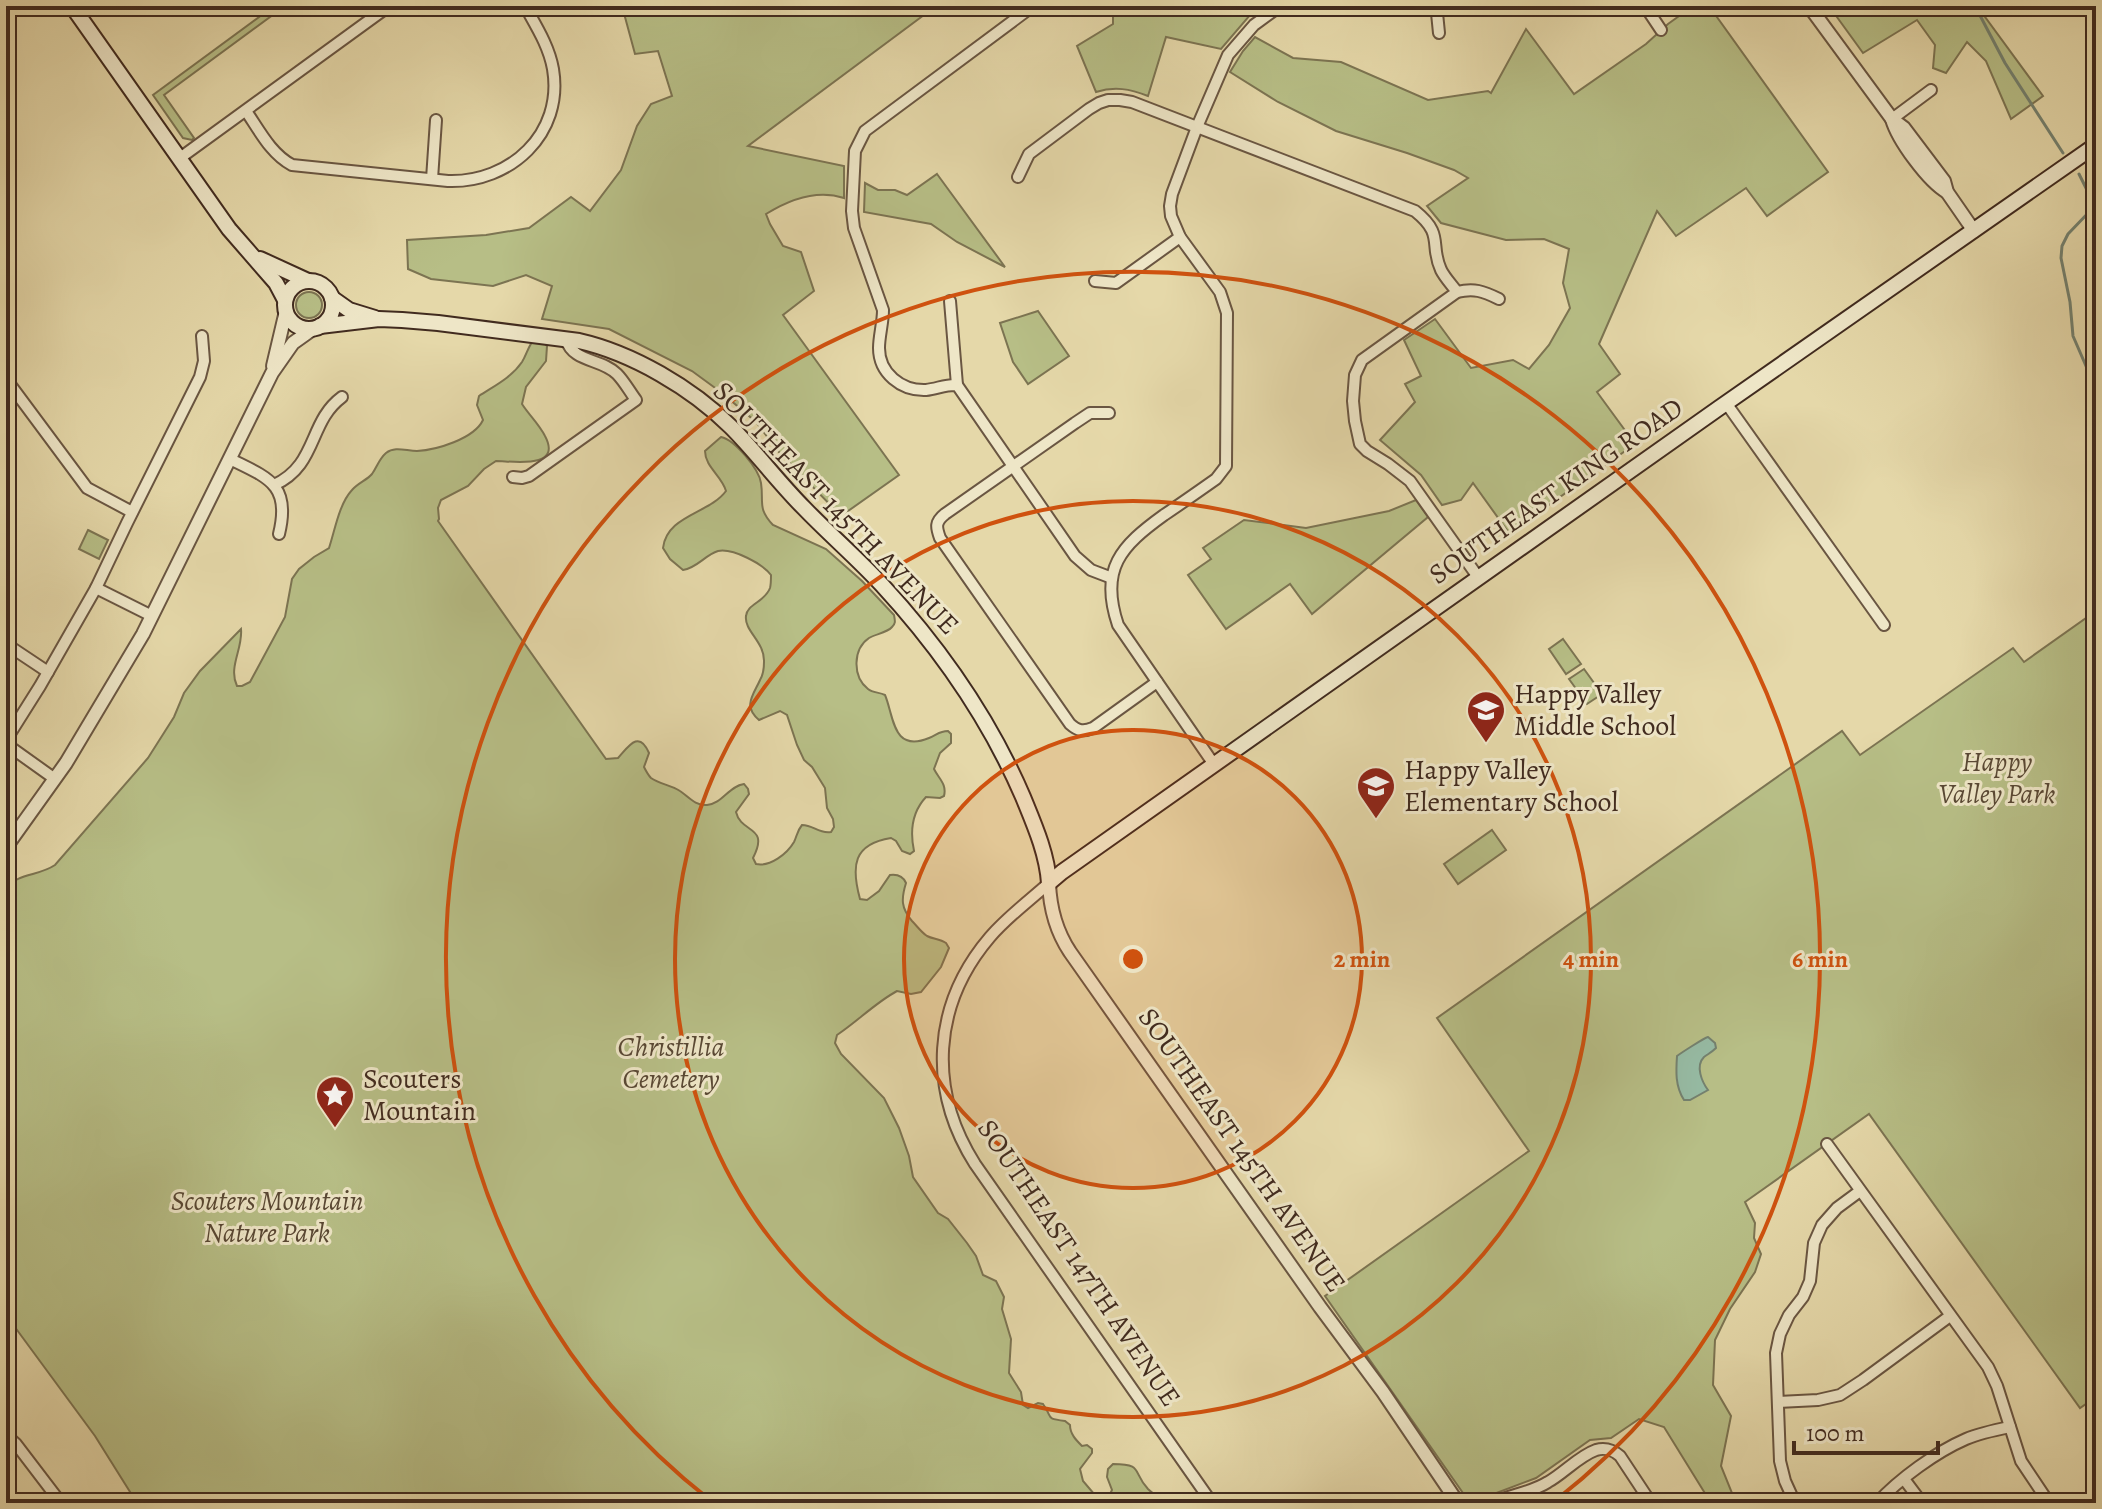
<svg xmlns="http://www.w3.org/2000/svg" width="2102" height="1509" font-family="Alegreya,serif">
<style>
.green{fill:#b7be86;stroke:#7c7452;stroke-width:2}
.water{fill:#96bba4;stroke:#74816f;stroke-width:2}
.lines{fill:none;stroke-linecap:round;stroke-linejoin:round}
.stream{stroke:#74816f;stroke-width:3}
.minor-casing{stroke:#6a5642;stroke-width:14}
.tertiary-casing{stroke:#6a5642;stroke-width:16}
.secondary-casing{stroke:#412b1f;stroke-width:18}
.minor{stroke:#eee6c7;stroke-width:10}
.tertiary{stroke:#eee6c7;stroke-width:12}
.secondary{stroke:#eee6c7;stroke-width:14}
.ring{fill:none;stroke:#cf520f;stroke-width:4}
.labels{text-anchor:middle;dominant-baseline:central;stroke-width:6;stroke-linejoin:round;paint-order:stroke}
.street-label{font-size:28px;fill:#412b1f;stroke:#eee6c7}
.poi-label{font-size:28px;fill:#412b1f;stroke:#eee6c7;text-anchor:start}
.park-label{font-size:28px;font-style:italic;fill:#594834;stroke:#eee6c7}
.centre{fill:#cf520f;stroke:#eee6c7;stroke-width:4}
.ring-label{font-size:24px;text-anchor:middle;font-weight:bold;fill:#cf520f;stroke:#eee6c7;stroke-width:6;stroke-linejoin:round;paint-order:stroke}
</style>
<rect width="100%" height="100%" fill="#e5d8a9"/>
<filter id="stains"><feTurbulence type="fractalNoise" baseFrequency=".0025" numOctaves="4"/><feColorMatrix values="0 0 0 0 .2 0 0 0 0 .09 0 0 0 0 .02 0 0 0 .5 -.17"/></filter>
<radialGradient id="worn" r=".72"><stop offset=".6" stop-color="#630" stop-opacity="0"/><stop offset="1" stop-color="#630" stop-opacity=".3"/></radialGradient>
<g class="green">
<polygon points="274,6 285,6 164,95 194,138 192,140 183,138 153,95"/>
<path d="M622,6H936L748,146L844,166V198C817,189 790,199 766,214L770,224L783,246L801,252L814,291L783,315L899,475L841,516L778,451L756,422L722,393L692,371L609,329L542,319L552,286L526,275L493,286L431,279L408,269L407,240L486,235L529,228L571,197L590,211L621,170L637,126L651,104L672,96L658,51L635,54Z"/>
<path d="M1125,6H1246L1251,14L1221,49L1166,37L1148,96C1130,89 1115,86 1096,92L1077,46L1113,24V10Z"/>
<polygon points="1693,6 1709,6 1828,172 1767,216 1746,188 1676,236 1657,211 1599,344 1620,374 1597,392 1635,444 1509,533 1473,483 1461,500 1442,505 1421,475 1380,440 1415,402 1405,384 1421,376 1404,340 1435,319 1471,368 1513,360 1529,369 1549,345 1570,308 1563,283 1569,249 1544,239 1506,240 1441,223 1427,206 1468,178 1454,170 1407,153 1336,131 1278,102 1230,72 1243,51 1255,37 1293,58 1341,62 1428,100 1488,91 1491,93 1526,29 1574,94 1646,44 1668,24"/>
<polygon points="1829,6 1977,6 2043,96 2011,119 1986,61 1967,42 1946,73 1933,68 1935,45 1917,20 1863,53"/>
<polygon points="937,174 1005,267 957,242 931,224 864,212 865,183 878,190 895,190 907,195"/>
<circle cx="309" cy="305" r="13"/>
<polygon points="1038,311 1069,356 1028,384 1013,362 1000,323"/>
<path d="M535,338L542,340L547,346L546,361L526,387L522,404C529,415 539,424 545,436C563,470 512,461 496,461L484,469L468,486L441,500L438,508L439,519L438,521L606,759L618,758C628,747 639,729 649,753L644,767C646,771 648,775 651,778C659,784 671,785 680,791C688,796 695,806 707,805C722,804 729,786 744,784L748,789L749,794L736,812C741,834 770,825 753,858L756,864C770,867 787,854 794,842C797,836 797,831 802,825C814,825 818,834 831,832L834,827L833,819L827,808L825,788L812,767L804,760L797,745L787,715L780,711L759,720C742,706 754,694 760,680C763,675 764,667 764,662C765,642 744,631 746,616C747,604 765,602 770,588C771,584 771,580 771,575C763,564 733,548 718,551C705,555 697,568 683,570L670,559L663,548C667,515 709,514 726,491C722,476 705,467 705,451L721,437C735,440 759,469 761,483C764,502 757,508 773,525L826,549L862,581L894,615C895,621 896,623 892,627C887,633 875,634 869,638C853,649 852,676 868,689C873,693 879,692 885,695C894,716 892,753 929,738C937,735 939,731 948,731L951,734V743L940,753L934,769C939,779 947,784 944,796L940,798L926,797C912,812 910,832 914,851L910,854L902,851L896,841L891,838C853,844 851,866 860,899L867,900L879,891L890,875C898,874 903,876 906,883C901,899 901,908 912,921C917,926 921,932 927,936C933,939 940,939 946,943L949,948L941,967L921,992L911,994L897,991C875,1003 858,1021 837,1035L835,1043L841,1054L884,1098L899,1128L909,1156L913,1177L938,1213L948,1219L967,1243L976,1256L983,1275L996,1281L1004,1297L1002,1309L1011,1339L1009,1373L1021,1392L1023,1405L1028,1408L1038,1403L1043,1404C1054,1419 1044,1418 1065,1421L1070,1425C1070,1434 1076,1440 1082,1446L1087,1445L1092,1449V1453L1080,1469L1083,1481L1100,1501L1109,1496L1112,1490L1107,1477L1108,1469L1113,1464C1144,1464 1132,1472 1148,1489C1153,1494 1159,1497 1163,1503H137L95,1436L6,1315V888C18,873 39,876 55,865L148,758L174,717L184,693L200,671L241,629C243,649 228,667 237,686H242L250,682L285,617L292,579L299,569L314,557L329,548C335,530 339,504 352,490C358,483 367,480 372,474C377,467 379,459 386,453C395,446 406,451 417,451C436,450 474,439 483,420L477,405L479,396C494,386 511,378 522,362C527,354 528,346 535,338Z"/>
<polygon points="1416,500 1428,517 1312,614 1290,584 1226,629 1188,575 1211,559 1203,548 1244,520 1306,528 1389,511"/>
<polygon points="88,530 108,540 99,559 79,549"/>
<polygon points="2096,611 2096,1397 2080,1408 1869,1114 1745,1202 1755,1223 1754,1238 1761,1254 1755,1272 1730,1309 1715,1340 1713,1385 1731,1416 1721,1466 1736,1503 1711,1503 1664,1427 1639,1419 1611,1438 1590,1440 1536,1478 1470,1503 1325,1296 1529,1151 1437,1018 1842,731 1860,755 2013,648 2024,662"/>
<polygon points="1563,639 1581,664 1566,674 1549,649"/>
<polygon points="1584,669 1602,694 1587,704 1569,679"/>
<polygon points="1492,830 1506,850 1458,884 1444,864"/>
</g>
<path class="water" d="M1708,1037L1715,1043L1716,1048C1712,1052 1708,1054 1704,1057C1695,1066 1702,1082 1708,1090L1690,1100H1684C1675,1086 1676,1071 1677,1056C1681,1053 1704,1038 1708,1037Z"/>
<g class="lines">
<g class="stream">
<polyline points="1975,6 2005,63 2063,153"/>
<polyline points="2079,174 2090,196 2091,210 2068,234 2062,246 2061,258 2070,302 2073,336 2086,366 2096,384"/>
</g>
<defs>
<g id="minor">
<path d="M1033,6L865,131L855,151L852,211L854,228L883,310C883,323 879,336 879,348C879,373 901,391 926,390C937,389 946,384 957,385L1075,556L1091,570L1112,578"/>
<polyline points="1433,6 1437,13 1439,33"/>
<polyline points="1645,6 1661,30"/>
<path d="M246,111C259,130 271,154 292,165L448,181C510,183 564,134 553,69C549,46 536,26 525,6"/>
<polyline points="1892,119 1931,90"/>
<polyline points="180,158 389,6"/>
<path d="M1018,177L1029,154L1089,109L1099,103L1108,100H1120L1132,102L1415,211C1445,235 1429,244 1441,270C1445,278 1452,285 1457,292L1362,360L1355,375L1353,401L1355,421L1360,444L1367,451L1388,464L1410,481L1478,577"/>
<polyline points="432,179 436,120"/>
<polyline points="1095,281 1116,283 1180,237"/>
<path d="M1457,292C1474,288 1483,291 1499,299"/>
<polyline points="950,301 957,385"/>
<polyline points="6,379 87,488 132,512"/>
<polyline points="1726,403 1884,625"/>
<path d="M1109,413H1090L1075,423L945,514C935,522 936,527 940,538L1070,724C1078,731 1083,732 1093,728L1157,682"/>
<path d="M230,459C269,478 291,485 279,534"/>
<path d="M513,477L522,478L529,476L636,400C630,392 624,381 617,374C601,358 573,363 566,339"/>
<path d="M274,485C318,465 308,422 342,397"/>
<polyline points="96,588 152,616"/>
<polyline points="6,644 48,672"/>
<polyline points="6,740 40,686 96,588 127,523 200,377 204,361 202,336"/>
<polyline points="6,744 55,779"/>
<path d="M1213,763L1118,625C1099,569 1121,546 1164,515C1182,503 1199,491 1216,479L1226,466L1227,313L1220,292L1180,237L1171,216L1170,206L1172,194L1197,127L1228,55L1254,25L1280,6"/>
<path d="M1049,883C1029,901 1007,917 990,937C932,1005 928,1090 975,1164L1212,1503"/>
<polyline points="1827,1144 1988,1367 1997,1386 2021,1461 2049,1503"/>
<polyline points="1778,1402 1818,1400 1840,1395 1863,1380 1950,1316"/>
<polyline points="6,1435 16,1444 61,1503"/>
<polyline points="1904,1479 1922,1503"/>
<path d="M1494,1503C1511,1494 1531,1493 1548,1482C1564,1473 1579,1456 1596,1450C1606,1447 1613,1450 1620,1456L1651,1503"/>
<polyline points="1795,1503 1785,1481 1780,1461 1776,1353 1780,1334 1789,1315 1803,1297 1810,1281 1814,1243 1822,1225 1837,1208 1860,1191"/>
<path d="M1877,1503C1899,1479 1936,1452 1966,1439C1980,1433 1995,1430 2010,1427"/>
</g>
<g id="tertiary">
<polyline points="1809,6 1892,119 1904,128 1944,181 1947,192 1974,231"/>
<path d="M1892,119C1898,140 1928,181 1947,192"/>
<polyline points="273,366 286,311"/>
<polyline points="6,847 66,763 143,634 272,373 293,343 314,328"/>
<path d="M1049,883C1050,909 1056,931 1070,952L1320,1307L1383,1392L1458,1503"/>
</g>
<g id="secondary">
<polyline points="72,6 229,229 276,283 285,300"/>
<polyline points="260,259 308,281"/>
<circle cx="309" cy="305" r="24"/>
<polyline points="332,298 349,310 375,318"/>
<path d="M320,326L379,319L402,320L438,323L579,341C632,353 692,388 731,427C756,452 778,482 804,508C829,534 857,558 882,585C940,648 989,718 1023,797C1034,824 1047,853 1049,883"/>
<polyline points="1049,883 1062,872 1719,408 2096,145"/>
</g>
</defs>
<use href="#minor" class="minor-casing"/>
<use href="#tertiary" class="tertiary-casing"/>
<use href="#secondary" class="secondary-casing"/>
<use href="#minor" class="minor"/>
<use href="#tertiary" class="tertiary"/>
<use href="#secondary" class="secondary"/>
</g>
<circle cx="1133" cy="959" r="229" fill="#cf520f" fill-opacity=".12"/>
<g class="ring">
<circle cx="1133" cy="959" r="229"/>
<circle cx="1133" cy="959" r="458"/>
<path d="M710 1500A687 687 0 1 1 1556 1500"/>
</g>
<defs>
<symbol id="school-pin" viewBox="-11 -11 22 30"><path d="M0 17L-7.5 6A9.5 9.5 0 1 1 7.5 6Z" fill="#8f2418" stroke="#eee6c7"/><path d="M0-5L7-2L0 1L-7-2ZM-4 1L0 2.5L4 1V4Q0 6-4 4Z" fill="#fff"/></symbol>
<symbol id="sight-pin" viewBox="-11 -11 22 30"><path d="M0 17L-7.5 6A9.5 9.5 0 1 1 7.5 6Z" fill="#8f2418" stroke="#eee6c7"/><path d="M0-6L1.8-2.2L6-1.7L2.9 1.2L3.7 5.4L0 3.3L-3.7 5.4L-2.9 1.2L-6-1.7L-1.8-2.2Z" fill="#fff"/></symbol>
</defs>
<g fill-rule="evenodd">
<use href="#school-pin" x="1464" y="688" width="44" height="60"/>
<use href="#school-pin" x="1354" y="764" width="44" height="60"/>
<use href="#sight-pin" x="313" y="1073" width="44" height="60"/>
</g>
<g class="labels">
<g class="street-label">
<text transform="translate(1556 491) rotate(-35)">SOUTHEAST KING ROAD</text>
<text transform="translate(836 508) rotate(46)">SOUTHEAST 145TH AVENUE</text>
<text transform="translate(1242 1150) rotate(55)">SOUTHEAST 145TH AVENUE</text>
<text transform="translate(1079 1263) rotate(56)">SOUTHEAST 147TH AVENUE</text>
</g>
<g class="poi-label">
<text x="1514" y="694">Happy Valley<tspan x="1514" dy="32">Middle School</tspan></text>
<text x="1404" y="770">Happy Valley<tspan x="1404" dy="32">Elementary School</tspan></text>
<text x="363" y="1079">Scouters<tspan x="363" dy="32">Mountain</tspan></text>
</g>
<g class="park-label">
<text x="1997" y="762">Happy<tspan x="1997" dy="32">Valley Park</tspan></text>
<text x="671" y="1047">Christillia<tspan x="671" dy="32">Cemetery</tspan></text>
<text x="267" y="1201">Scouters Mountain<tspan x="267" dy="32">Nature Park</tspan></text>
</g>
</g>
<circle cx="1133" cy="959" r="12" class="centre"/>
<g class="ring-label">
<text x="1362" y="967">2 min</text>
<text x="1591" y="967">4 min</text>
<text x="1820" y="967">6 min</text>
</g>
<rect width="2102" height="1509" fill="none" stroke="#e5d8a9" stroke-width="32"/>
<rect x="8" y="8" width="2086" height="1493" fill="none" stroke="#412b1f" stroke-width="4"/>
<rect x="16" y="16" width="2070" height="1477" fill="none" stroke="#412b1f" stroke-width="2"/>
<path d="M1794 1441v12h144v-12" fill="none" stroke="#412b1f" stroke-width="4"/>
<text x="1806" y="1441" font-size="24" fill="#412b1f" stroke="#eee6c7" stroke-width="6" paint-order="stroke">100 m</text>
<rect width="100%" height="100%" filter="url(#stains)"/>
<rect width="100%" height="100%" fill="url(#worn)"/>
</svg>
